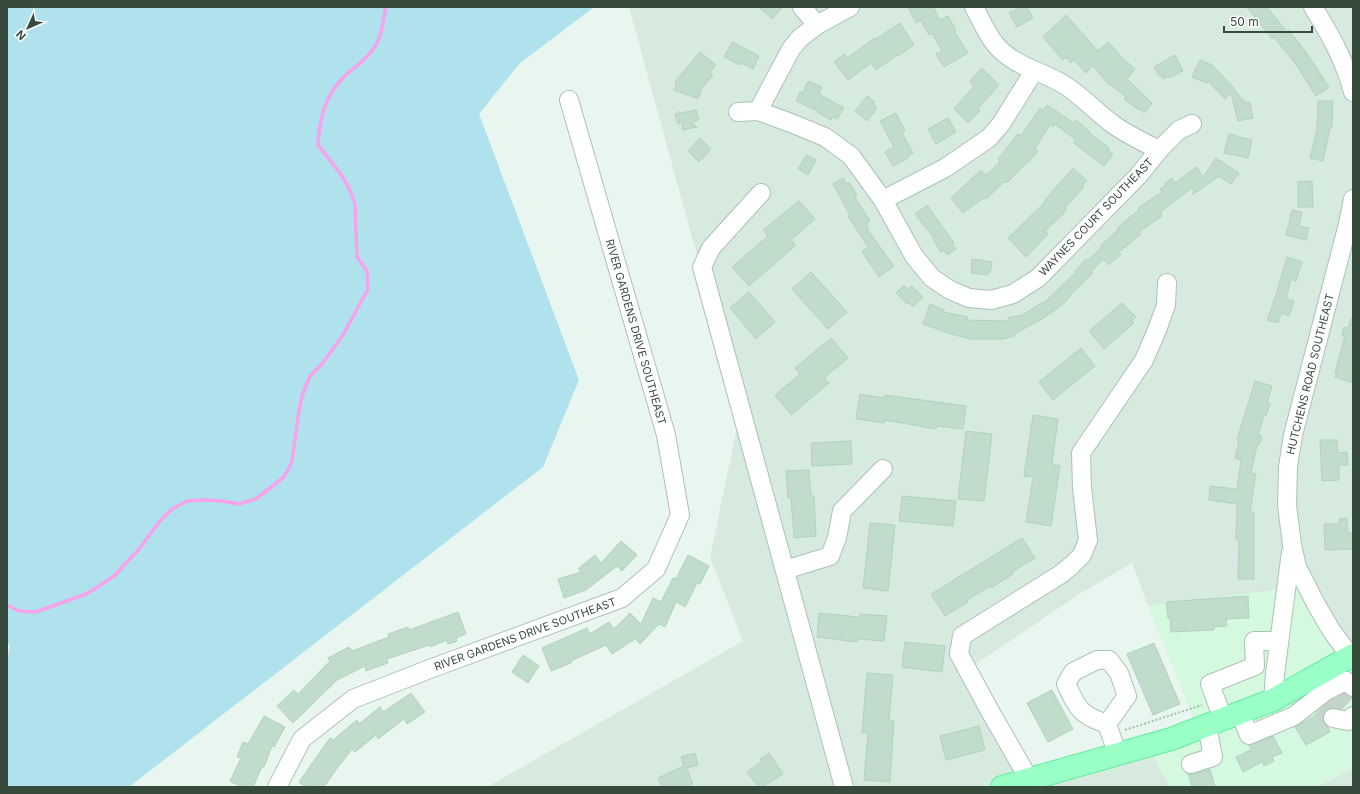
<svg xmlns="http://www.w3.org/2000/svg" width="1360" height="794" font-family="Inter,sans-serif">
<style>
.residential{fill:#d7eadf}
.commercial{fill:#d4f9df}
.green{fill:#afe2ed}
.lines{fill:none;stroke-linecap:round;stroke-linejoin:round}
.stream{stroke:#f7a2eb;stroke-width:3.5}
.building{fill:#c1dcca;stroke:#b0d4bc}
.minor-tunnel{stroke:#c5d4cb;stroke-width:18;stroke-dasharray:18 9;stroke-linecap:butt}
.minor-casing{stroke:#abc2b3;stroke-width:20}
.major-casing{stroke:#60ee9c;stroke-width:24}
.path{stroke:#9bc5ab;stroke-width:2;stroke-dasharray:2 2;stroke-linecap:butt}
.minor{stroke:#fff;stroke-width:18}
.major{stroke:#99ffc6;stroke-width:22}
.labels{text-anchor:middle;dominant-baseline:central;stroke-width:3.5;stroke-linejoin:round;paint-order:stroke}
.street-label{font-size:11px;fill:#374b3d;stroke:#fff}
</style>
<rect width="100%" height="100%" fill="#e9f6ef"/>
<g class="residential">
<polygon points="629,7 1353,7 1353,646 1301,587 1148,606 1132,563 1081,593 970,668 1020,754 1007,787 487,787 743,641 710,557 740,413"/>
<polygon points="1149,747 1170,787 1042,787"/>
<polygon points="1353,768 1353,787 1316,787"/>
</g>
<polygon class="commercial" points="1301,587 1353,646 1353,768 1316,787 1170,787 1149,747 1199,732 1148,606"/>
<polygon class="green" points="7,7 594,7 519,64 479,114 579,380 543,467 129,787 7,787 7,662 10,645 7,644"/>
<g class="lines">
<path class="stream" d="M7,605L19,611L36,612L86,594L101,585L115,575L139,549L160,521L172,509L187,501L205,500L222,501L239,504L256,499L284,477L292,462L299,410L303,393L310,376L322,364L343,335L368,289L367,271L357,257L355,204L349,188L340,173L318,145C319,122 324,98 341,80C353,67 369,59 377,43C383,31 383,19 386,7"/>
</g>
<g class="building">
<polygon points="759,7 783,7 772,19"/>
<polygon points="908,7 933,7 940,20 948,16 956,30 954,31 968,53 944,67 936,54 942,51 932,33 929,35 921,20 916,23"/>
<polygon points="1021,7 1027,7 1033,18 1017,27 1009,13"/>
<polygon points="1247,7 1267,7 1287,32 1289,30 1306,52 1329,87 1316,96 1300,71 1301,71 1274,37 1272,39"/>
<polygon points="1066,15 1098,51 1108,42 1119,54 1118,54 1135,69 1127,79 1152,103 1144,113 1140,109 1139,110 1124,99 1126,97 1111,85 1110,86 1093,66 1086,73 1074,60 1071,63 1066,57 1063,60 1043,37"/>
<polygon points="900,23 914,45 898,56 897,55 876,70 871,63 848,80 834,62 845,54 847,58 875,38 876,39"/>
<polygon points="732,42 759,56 753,69 741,63 740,65 724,57"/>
<polygon points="700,52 716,65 710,72 713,75 702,88 698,99 674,90 677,83 675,82"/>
<polygon points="1175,55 1183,71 1169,78 1168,77 1163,79 1161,75 1159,76 1154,67"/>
<polygon points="1200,60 1212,65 1235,89 1234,90 1246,103 1250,102 1253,118 1238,121 1231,93 1225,99 1208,81 1207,83 1192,77"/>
<polygon points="982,68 999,85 981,105 978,109 980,111 968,123 954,109 974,86 970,81"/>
<polygon points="808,81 822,87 819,94 844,108 837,119 832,117 831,120 817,112 817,111 796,101 800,92 803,93"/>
<polygon points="867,96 875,102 873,104 876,106 876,110 867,121 855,111"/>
<polygon points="1318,101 1333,101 1332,128 1330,128 1323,161 1310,158 1317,129"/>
<polygon points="1047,105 1074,123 1076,120 1089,131 1088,132 1109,148 1108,150 1113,154 1104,166 1074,143 1076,140 1055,124 1053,127 1050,125 1035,148 1038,151 1028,163 1027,162 1007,183 1005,181 986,199 985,197 963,213 951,198 981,170 986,175 1000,162 998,159 1018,134 1021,136 1040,108 1043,110"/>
<polygon points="696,110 699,120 691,122 697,127 683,130 682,123 678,124 675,114 679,113 679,111 681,113"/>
<polygon points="896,113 905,131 902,133 913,153 907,157 908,158 893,166 885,152 894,147 880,121"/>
<polygon points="948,118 956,132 936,144 928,129"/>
<polygon points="1229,134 1252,140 1248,158 1224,153"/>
<polygon points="700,138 711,149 699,162 688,151"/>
<polygon points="806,155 816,160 808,175 798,169"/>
<polygon points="1216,158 1239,173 1231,184 1219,176 1192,195 1194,191 1192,188 1160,212 1162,216 1139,232 1141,234 1119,252 1121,254 1109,265 1103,259 1091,272 1092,274 1069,296 1070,297 1062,305 1042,319 1014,334 1015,336 1003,339 970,339 951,334 923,324 930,304 944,310 944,312 968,317 967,320 1008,321 1008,318 1022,315 1047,300 1076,272 1075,271 1086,259 1088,260 1102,247 1100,246 1118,230 1117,228 1139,210 1138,208 1162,192 1160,189 1165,186 1164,184 1172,178 1175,183 1197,167 1203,177"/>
<polygon points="1073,168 1087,181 1082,185 1084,187 1065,208 1067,210 1045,231 1048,234 1026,257 1008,238 1045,202 1044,201"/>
<polygon points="843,178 846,184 849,182 857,196 855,197 870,221 866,224 869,228 867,229 894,266 879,277 862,252 868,247 848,216 850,215 833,184"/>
<polygon points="1312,181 1313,207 1298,207 1298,182"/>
<polygon points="799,201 815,219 791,240 796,245 749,286 732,267 768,236 763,230"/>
<polygon points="927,205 954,243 952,244 956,249 947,255 944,250 941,252 933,239 934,238 915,214"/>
<polygon points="1292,210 1302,212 1299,226 1309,228 1306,240 1286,235"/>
<polygon points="1287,257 1302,262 1296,281 1291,279 1286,299 1294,301 1289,316 1281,313 1278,323 1267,320 1276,295"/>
<polygon points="972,259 992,262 990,273 988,273 987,275 971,273"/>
<polygon points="811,272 847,312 828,329 792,289"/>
<polygon points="904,285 908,289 912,286 923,297 913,307 908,302 907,304 896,293"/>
<polygon points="749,292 775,322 756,339 730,308"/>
<polygon points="1122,303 1136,317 1132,321 1134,323 1104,349 1089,331"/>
<polygon points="1351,319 1353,319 1353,383 1335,377 1337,373 1335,373 1345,336 1342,336 1344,327 1348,328"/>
<polygon points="831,338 848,358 824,378 829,383 791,415 775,395 800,374 795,368"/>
<polygon points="1081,348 1095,366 1053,400 1039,382"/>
<polygon points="1255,381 1272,386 1267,403 1270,404 1266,416 1264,415 1258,435 1262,436 1259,445 1257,445 1251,473 1256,474 1250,512 1254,512 1254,579 1238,579 1239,540 1236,540 1237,504 1209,500 1210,486 1237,489 1241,460 1235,458 1239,441 1237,440"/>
<polygon points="860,394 885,398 885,395 966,406 963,429 937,426 936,429 885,420 884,423 856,419"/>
<polygon points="1033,415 1058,419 1052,464 1060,466 1051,526 1026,522 1033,477 1024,476"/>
<polygon points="966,431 992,434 984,501 958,499"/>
<polygon points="1320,440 1337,440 1338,453 1347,452 1348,465 1339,465 1339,480 1322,481"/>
<polygon points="851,441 852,464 812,466 811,443"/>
<polygon points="809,470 811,496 814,496 816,536 794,538 791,497 788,498 786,471"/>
<polygon points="902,496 956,501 953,526 899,521"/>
<polygon points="1347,518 1348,533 1353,533 1353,549 1325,550 1324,524 1339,524 1339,519"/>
<polygon points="870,523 895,525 888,591 863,588"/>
<polygon points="1022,538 1035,558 1012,572 1013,574 991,588 990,586 967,600 968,602 945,616 931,594"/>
<polygon points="621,541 637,555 622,571 617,566 586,590 564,598 558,579 581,572 578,569 595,555 601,563"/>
<polygon points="688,555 709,566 700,584 697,583 685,607 676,602 665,627 659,624 640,644 635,639 612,654 606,645 571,661 571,663 551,671 542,648 587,628 590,634 609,622 614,629 630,613 641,624 653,598 661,602 673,578 676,579"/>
<polygon points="1248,596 1249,618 1226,619 1227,626 1214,627 1214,630 1171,632 1170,618 1168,618 1166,602"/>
<polygon points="458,612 466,634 456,638 457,641 448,644 447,640 430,647 429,645 387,659 388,663 366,671 365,666 337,680 293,723 277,706 294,690 298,694 330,661 328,658 349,647 352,651 389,637 388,634 408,627 409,630"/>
<polygon points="819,613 859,617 860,614 887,616 884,641 858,639 857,642 817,637"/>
<polygon points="905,642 945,646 942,672 902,667"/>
<polygon points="1154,643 1180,704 1153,715 1127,654"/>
<polygon points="523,655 539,666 528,683 512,672"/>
<polygon points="867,673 893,675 889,720 894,721 890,782 864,780 868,733 862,733"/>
<polygon points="1052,690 1073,729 1048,742 1027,703"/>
<polygon points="411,693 425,712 407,724 404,719 378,739 376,735 355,752 352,749 335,771 324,787 306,787 299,782 330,738 333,740 357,720 359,724 380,707 383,712"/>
<polygon points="1344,694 1353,697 1342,709 1329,708 1325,711 1323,716 1323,722 1328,727 1330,732 1306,745 1295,727 1313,717 1322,708 1332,700"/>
<polygon points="264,716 285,727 274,747 272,746 264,767 262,767 253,787 241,787 230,781 241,758 237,757 243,742 248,744"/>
<polygon points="979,726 985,750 946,760 940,736"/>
<polygon points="1273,736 1282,753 1272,757 1274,761 1264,766 1262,762 1243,772 1236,757 1251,750 1249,745"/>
<polygon points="695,753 698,765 687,768 693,784 691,785 692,787 662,787 658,778 684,766 681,757"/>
<polygon points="769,753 783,774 762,787 758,787 747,772 761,762 760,759"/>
<polygon points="1210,769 1215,787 1192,787 1188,774 1194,774"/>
</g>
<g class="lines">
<g class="minor-tunnel">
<polyline points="1335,693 1347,704"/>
<polyline points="1322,707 1333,718"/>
</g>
<defs>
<g id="minor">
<polyline points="802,7 817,25"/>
<path d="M974,7C980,18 987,34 995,44C1015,68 1042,70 1066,86C1083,97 1097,113 1114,125C1128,135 1143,142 1159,150"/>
<path d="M1313,7C1330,34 1345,61 1353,92"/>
<polyline points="758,111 791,49 800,38 817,25 850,7"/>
<polyline points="738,112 758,111 791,123 825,137 851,156 883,200 914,256 932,278 950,290 969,298 991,300 1013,294 1038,278 1138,176 1159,150 1179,130 1192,124"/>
<polyline points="761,193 711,248 702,267 844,787"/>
<polyline points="1353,199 1348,224 1293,435 1288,467 1287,505 1292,545 1297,567 1317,606 1331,630 1353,660"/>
<polyline points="883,200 945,168 989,138 1001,124 1034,71"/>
<polyline points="785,570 830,556 837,538 842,511 883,469"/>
<polyline points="1273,700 1275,674 1291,552"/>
<polyline points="1240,713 1249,735 1294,716 1326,691 1346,681 1353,687"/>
<polyline points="1333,718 1348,721 1353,716"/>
<polyline points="1223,719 1210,684 1255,666 1254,641 1279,641"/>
<path d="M1107,724L1127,696L1119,673L1109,660H1097L1073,672L1066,684C1078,709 1080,715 1107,724L1118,755"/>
<polyline points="1191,764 1213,757 1207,726"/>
<polyline points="1029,779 991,713 959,654 962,636 1061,574 1072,565 1082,555 1088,540 1082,488 1081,453 1144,360 1157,330 1166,305 1167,283"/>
<polyline points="277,787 302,739 353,699 427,670 622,598 656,569 680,515 666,435 569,100"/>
</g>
<polyline id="major" points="1002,787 1171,739 1273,700 1353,655"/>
</defs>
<use href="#minor" class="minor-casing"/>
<use href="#major" class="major-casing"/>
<polyline class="path" points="1125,730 1202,705"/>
<use href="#minor" class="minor"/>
<use href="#major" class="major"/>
</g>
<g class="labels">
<g class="street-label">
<text transform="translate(1096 217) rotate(-46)">WAYNES COURT SOUTHEAST</text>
<text transform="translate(636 332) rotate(74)">RIVER GARDENS DRIVE SOUTHEAST</text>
<text transform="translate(1310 374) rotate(-76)">HUTCHENS ROAD SOUTHEAST</text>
<text transform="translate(525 634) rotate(-20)">RIVER GARDENS DRIVE SOUTHEAST</text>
</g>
</g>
<rect width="1360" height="794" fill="none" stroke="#374b3d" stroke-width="16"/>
<g transform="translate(28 28) rotate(225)" stroke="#ffffff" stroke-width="3" paint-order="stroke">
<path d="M0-3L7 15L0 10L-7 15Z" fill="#374b3d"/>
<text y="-6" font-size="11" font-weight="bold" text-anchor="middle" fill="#374b3d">N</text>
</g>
<path d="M1224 26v6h88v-6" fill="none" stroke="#374b3d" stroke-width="2"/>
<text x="1230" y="26" font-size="12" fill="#374b3d" stroke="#ffffff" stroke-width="3" paint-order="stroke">50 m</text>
</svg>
